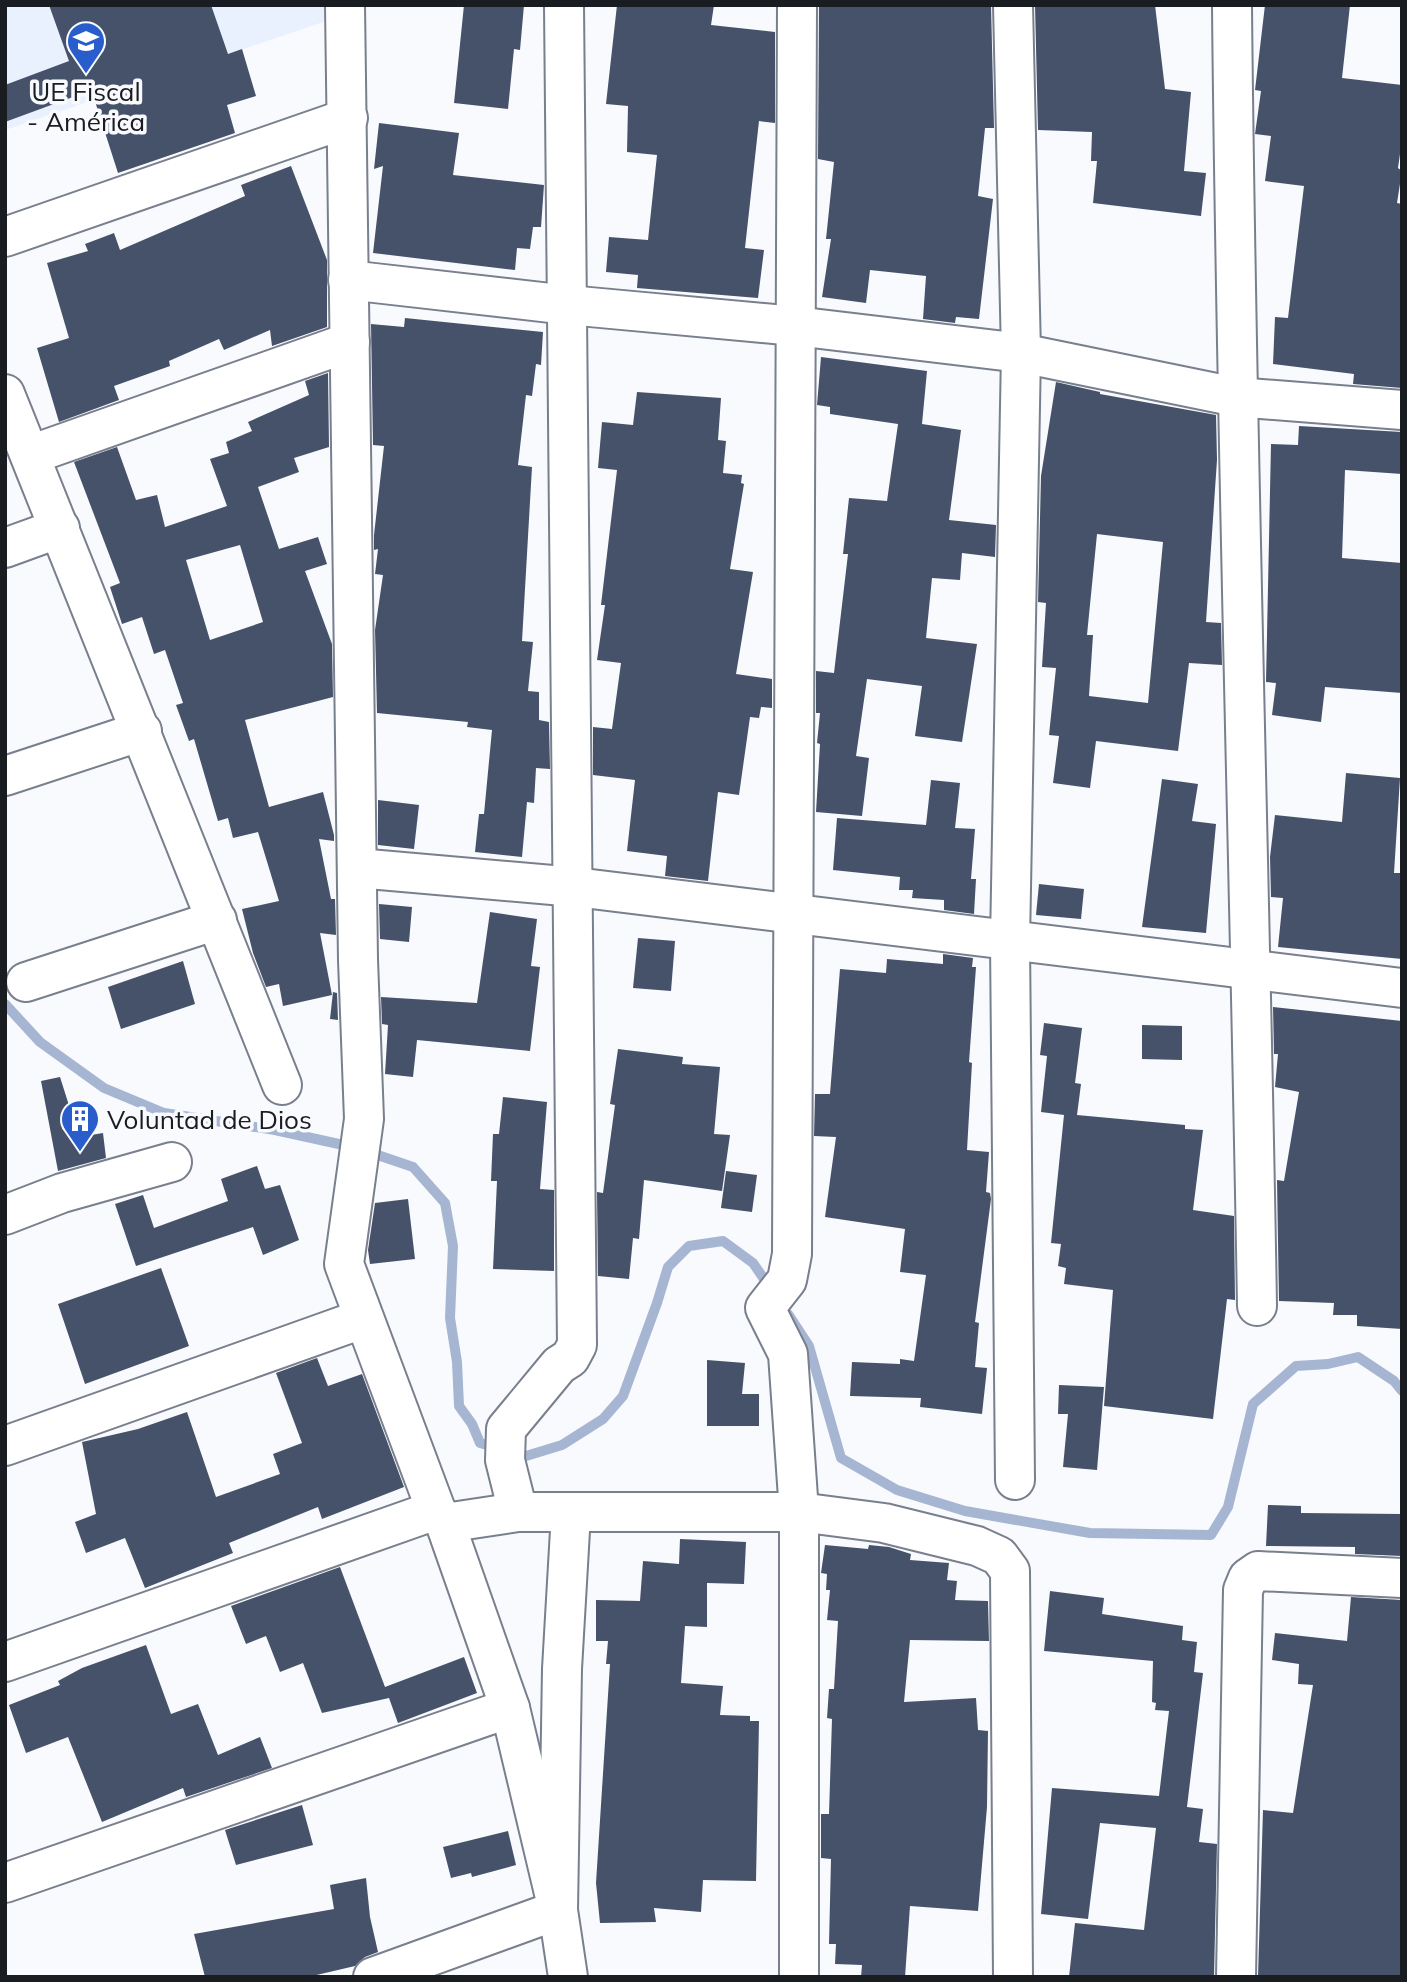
<svg xmlns="http://www.w3.org/2000/svg" width="1407" height="1982" font-family="Mulish,sans-serif">
<style>
.built{fill:#e9f1fe}
.lines{fill:none;stroke-linecap:round;stroke-linejoin:round}
.stream{stroke:#a6b6d2;stroke-width:10}
.building{fill:#45526a;fill-rule:evenodd}
.minor-casing{stroke:#787f8d;stroke-width:42}
.minor{stroke:#fff;stroke-width:38}
.labels{text-anchor:middle;dominant-baseline:central;stroke-width:7;stroke-linejoin:round;paint-order:stroke}
.poi-label{font-size:26px;fill:#191c21;stroke:#f9fafd}
</style>
<rect width="100%" height="100%" fill="#f9fafd"/>
<polygon class="built" points="5,5 329,5 329,20 5,130"/>
<g class="lines">
<g class="stream">
<polyline points="5,1004 40,1042 104,1088 164,1113 275,1130 357,1148 413,1167 445,1203 453,1246 450,1318 457,1362 459,1406 472,1424 480,1443 526,1456 562,1445 603,1419 623,1396 657,1303 668,1267 689,1246 723,1241 753,1263 771,1289"/>
<polyline points="788,1314 809,1346 841,1458 897,1490 965,1511 1090,1533 1211,1535 1228,1507 1253,1404 1296,1366 1328,1364 1358,1357 1394,1381 1402,1391"/>
</g>
</g>
<g class="building">
<polygon points="49,5 211,5 228,54 242,49 256,96 227,105 235,133 118,173 92,92 82,96 81,94 5,122 5,85 69,61"/>
<polygon points="464,5 524,5 520,50 514,49 508,109 454,103"/>
<polygon points="617,5 714,5 711,25 775,32 775,123 759,121 745,248 764,250 758,298 637,288 638,275 606,272 609,237 648,240 657,155 627,152 628,106 606,104"/>
<polygon points="819,5 991,5 994,128 985,128 978,196 993,199 979,319 956,317 955,323 923,319 926,276 870,270 866,303 822,297 831,239 826,239 834,162 818,159"/>
<polygon points="1035,5 1155,5 1165,89 1191,92 1184,171 1206,173 1201,216 1093,203 1097,161 1091,161 1092,132 1038,130"/>
<polygon points="1265,5 1350,5 1342,78 1402,85 1402,140 1398,168 1402,171 1397,203 1402,204 1402,388 1353,384 1354,374 1273,364 1275,317 1288,318 1304,186 1265,181 1271,136 1255,134 1261,91 1255,90"/>
<polygon points="379,123 459,133 453,175 544,185 541,227 533,227 530,249 517,248 515,270 373,253 383,166 374,169"/>
<polygon points="291,166 327,260 327,327 272,346 270,330 224,350 219,339 169,361 170,366 114,386 119,400 59,422 37,348 69,338 47,263 88,251 85,244 114,233 120,250 245,196 241,185"/>
<polygon points="405,318 543,332 541,365 536,364 532,396 526,395 518,465 532,467 522,641 533,642 528,691 539,692 539,720 549,722 550,769 536,768 534,803 527,802 522,857 475,852 479,814 484,814 492,730 467,727 468,722 377,713 375,630 383,575 375,574 378,549 374,550 374,535 384,446 373,445 371,324 404,327"/>
<polygon points="821,357 927,371 922,424 961,430 949,520 996,525 995,557 962,553 960,580 932,578 926,638 977,644 962,742 915,736 922,686 867,679 856,756 869,758 862,816 816,812 820,744 817,743 820,713 816,713 816,671 834,673 848,554 843,554 849,498 887,501 898,424 830,414 830,407 817,405"/>
<path d="M328,373L329,447L294,458L299,472L258,487L279,549L318,537L327,564L305,571L332,644L333,697L245,720L269,807L323,792L334,835V841L319,839L331,899H335L336,935L320,933L332,995L283,1006L279,984L266,987L253,953L242,909L279,901L258,832L233,838L228,818L218,821L194,739L189,741L176,705L183,703L165,650L154,654L142,617L122,624L110,587L120,583L74,462L117,447L136,500L157,495L165,527L227,506L210,459L229,453L226,442L252,431L248,422L309,395L305,381ZM240,545L263,622L210,640L186,560Z"/>
<path d="M1056,382L1100,392V394L1216,415L1217,460L1206,622L1221,623L1222,665L1189,663L1178,751L1096,741L1090,788L1053,783L1059,736L1049,735L1056,668L1042,667L1046,603L1038,602L1041,476ZM1097,534L1163,542L1148,703L1089,696L1093,635H1087Z"/>
<polygon points="637,392 721,398 718,440 726,441 723,473 742,475 741,483 744,484 730,569 753,572 736,674 772,679 772,708 761,707 759,718 750,717 739,795 718,792 708,881 665,876 667,856 627,851 635,780 593,775 593,727 612,729 621,663 597,660 605,605 601,605 617,470 598,468 602,422 633,425"/>
<polygon points="1299,426 1402,432 1402,474 1345,470 1342,558 1402,563 1402,693 1325,687 1321,722 1272,715 1276,683 1266,682 1271,444 1298,445"/>
<polygon points="1346,773 1400,778 1394,873 1402,873 1402,959 1278,947 1283,898 1271,897 1270,857 1275,815 1342,822"/>
<polygon points="1162,779 1198,784 1192,821 1216,824 1206,933 1142,927"/>
<polygon points="931,780 960,783 955,828 975,829 971,879 976,879 974,914 944,910 944,900 912,898 913,890 899,890 900,877 833,870 837,818 926,825"/>
<polygon points="378,800 419,805 414,849 378,845"/>
<polygon points="1039,884 1084,889 1081,919 1036,915"/>
<polygon points="379,904 412,907 409,942 380,939"/>
<polygon points="490,912 537,919 531,966 540,967 530,1051 417,1040 413,1077 385,1074 388,1025 382,1024 381,997 477,1003"/>
<polygon points="638,938 675,941 671,991 633,988"/>
<polygon points="943,954 973,958 972,967 976,967 969,1062 972,1063 967,1150 989,1152 986,1192 990,1193 991,1199 975,1322 979,1323 975,1367 987,1368 982,1414 920,1407 921,1398 850,1396 852,1362 900,1364 900,1359 914,1361 926,1275 900,1272 905,1229 825,1217 836,1137 814,1136 815,1094 830,1094 840,969 886,973 887,959 943,964"/>
<polygon points="183,961 195,1004 121,1029 108,987"/>
<polygon points="333,992 337,993 338,1020 330,1019"/>
<polygon points="1273,1007 1402,1021 1402,1329 1357,1326 1357,1315 1333,1315 1334,1303 1279,1301 1277,1180 1284,1181 1299,1092 1275,1087 1278,1054 1274,1054"/>
<polygon points="1044,1023 1082,1028 1075,1083 1081,1084 1077,1115 1185,1125 1185,1129 1203,1130 1193,1210 1234,1216 1235,1300 1227,1299 1213,1419 1104,1406 1113,1290 1064,1284 1066,1268 1058,1266 1061,1244 1051,1243 1064,1115 1041,1112 1047,1056 1040,1055"/>
<polygon points="1142,1025 1182,1026 1182,1060 1142,1059"/>
<polygon points="618,1049 683,1057 682,1064 720,1067 714,1134 730,1135 722,1191 644,1180 639,1239 633,1238 629,1279 598,1276 597,1192 603,1193 615,1105 610,1104"/>
<polygon points="60,1077 79,1137 103,1133 106,1158 58,1171 41,1081"/>
<polygon points="503,1097 547,1102 540,1189 554,1190 554,1271 493,1269 497,1181 491,1181 493,1134 499,1134"/>
<polygon points="257,1166 265,1189 280,1185 299,1240 263,1255 253,1227 136,1266 115,1204 143,1195 154,1228 228,1201 221,1179"/>
<polygon points="726,1171 757,1175 752,1212 721,1208"/>
<polygon points="408,1199 415,1259 370,1264 368,1250 375,1203"/>
<polygon points="161,1268 189,1346 85,1384 58,1304"/>
<polygon points="317,1358 328,1386 362,1374 404,1487 322,1519 318,1507 229,1543 233,1553 145,1588 125,1538 86,1553 75,1522 96,1514 82,1442 138,1429 187,1412 216,1497 280,1474 273,1454 302,1443 276,1373"/>
<polygon points="707,1360 745,1363 742,1394 759,1394 759,1426 707,1426"/>
<polygon points="1059,1385 1104,1387 1097,1470 1063,1467 1068,1414 1058,1414"/>
<polygon points="1268,1505 1301,1506 1301,1513 1402,1514 1402,1556 1355,1554 1355,1547 1266,1546"/>
<polygon points="680,1539 746,1542 744,1584 707,1583 707,1627 685,1626 681,1683 723,1686 720,1715 750,1716 750,1721 759,1721 756,1881 703,1880 701,1912 654,1908 656,1922 600,1923 596,1883 610,1664 606,1664 608,1641 596,1641 596,1600 640,1601 643,1561 679,1564"/>
<polygon points="825,1545 868,1549 869,1545 889,1547 911,1554 910,1560 949,1563 947,1580 957,1581 955,1600 988,1601 989,1641 910,1640 904,1702 976,1698 978,1730 988,1731 987,1807 978,1911 910,1906 905,1977 861,1977 862,1965 835,1964 836,1944 829,1944 831,1859 821,1858 821,1814 829,1814 832,1719 827,1718 829,1689 834,1689 838,1621 827,1620 830,1590 826,1590 827,1574 821,1573"/>
<polygon points="340,1567 385,1687 464,1657 477,1693 398,1723 389,1698 322,1713 303,1663 280,1672 266,1636 246,1644 231,1606"/>
<polygon points="1050,1591 1104,1598 1102,1614 1183,1626 1182,1640 1197,1642 1194,1672 1203,1673 1187,1807 1203,1809 1199,1842 1217,1844 1214,1977 1069,1977 1075,1923 1144,1930 1156,1828 1100,1823 1088,1919 1041,1914 1052,1788 1159,1796 1169,1711 1155,1710 1156,1703 1152,1702 1153,1661 1044,1651"/>
<polygon points="1351,1597 1402,1600 1402,1977 1258,1977 1263,1810 1293,1813 1313,1685 1298,1684 1299,1664 1272,1660 1275,1633 1347,1641"/>
<polygon points="146,1645 171,1714 198,1704 218,1755 260,1737 272,1768 186,1797 183,1788 102,1822 68,1737 26,1753 9,1705 60,1685 58,1681 82,1668"/>
<polygon points="302,1805 313,1845 236,1865 225,1830"/>
<polygon points="508,1831 516,1865 472,1877 471,1873 451,1878 443,1847"/>
<polygon points="366,1878 370,1917 378,1952 365,1957 355,1966 308,1977 205,1977 194,1934 334,1909 330,1885"/>
</g>
<g class="lines">
<defs>
<g id="minor">
<polyline points="345,5 358,960 364,1119 344,1264 436,1510 445,1523 510,1708 558,1910 568,1977"/>
<polyline points="797,5 792,1254 787,1280 765,1308 788,1354 799,1512 799,1977"/>
<polyline points="1013,5 1021,353 1010,941 1015,1480"/>
<path d="M1232,5C1236,439 1250,872 1257,1306"/>
<polyline points="5,237 348,118"/>
<polyline points="348,280 568,305 795,326 1021,353 1236,397 1402,410"/>
<polyline points="5,394 282,1085"/>
<polyline points="30,455 350,342"/>
<polyline points="5,548 60,528"/>
<polyline points="5,776 142,731"/>
<polyline points="357,868 575,887 1402,988"/>
<polyline points="26,982 217,920"/>
<polyline points="5,1215 62,1193 172,1162"/>
<polyline points="5,1446 362,1319"/>
<polyline points="518,1512 505,1460 506,1429 559,1365 570,1358 577,1345 564,5"/>
<polyline points="445,1523 518,1512 799,1512 884,1523 977,1546 999,1556 1010,1571 1013,1977"/>
<polyline points="5,1662 436,1510"/>
<polyline points="5,1883 510,1708"/>
<polyline points="373,1977 558,1910 562,1669 571,1513"/>
<polyline points="1236,1977 1243,1590 1248,1578 1258,1571 1402,1578"/>
</g>
</defs>
<use href="#minor" class="minor-casing"/>
<use href="#minor" class="minor"/>
</g>
<defs>
<symbol id="school-pin" viewBox="-11 -11 22 30"><path d="M0 17L-7.5 6A9.5 9.5 0 1 1 7.5 6Z" fill="#285dcb" stroke="#f9fafd"/><path d="M0-5L7-2L0 1L-7-2ZM-4 1L0 2.5L4 1V4Q0 6-4 4Z" fill="#fff"/></symbol>
<symbol id="building-pin" viewBox="-11 -11 22 30"><path d="M0 17L-7.5 6A9.5 9.5 0 1 1 7.5 6Z" fill="#285dcb" stroke="#f9fafd"/><path d="M-4-6H4V6H1V3H-1V6H-4ZM-2.5-4.3h1.7v1.8h-1.7ZM.8-4.3h1.7v1.8H.8ZM-2.5-1h1.7V.8h-1.7ZM.8-1h1.7V.8H.8Z" fill="#fff"/></symbol>
</defs>
<g fill-rule="evenodd">
<use href="#school-pin" x="64" y="19" width="44" height="60"/>
<use href="#building-pin" x="58" y="1097" width="44" height="60"/>
</g>
<g class="labels">
<g class="poi-label">
<text x="86" y="91">UE Fiscal<tspan x="86" dy="30">- América</tspan></text>
<text x="107" y="1119" text-anchor="start">Voluntad de Dios</text>
</g>
</g>
<rect width="1407" height="1982" fill="none" stroke="#191c21" stroke-width="14"/>
</svg>
